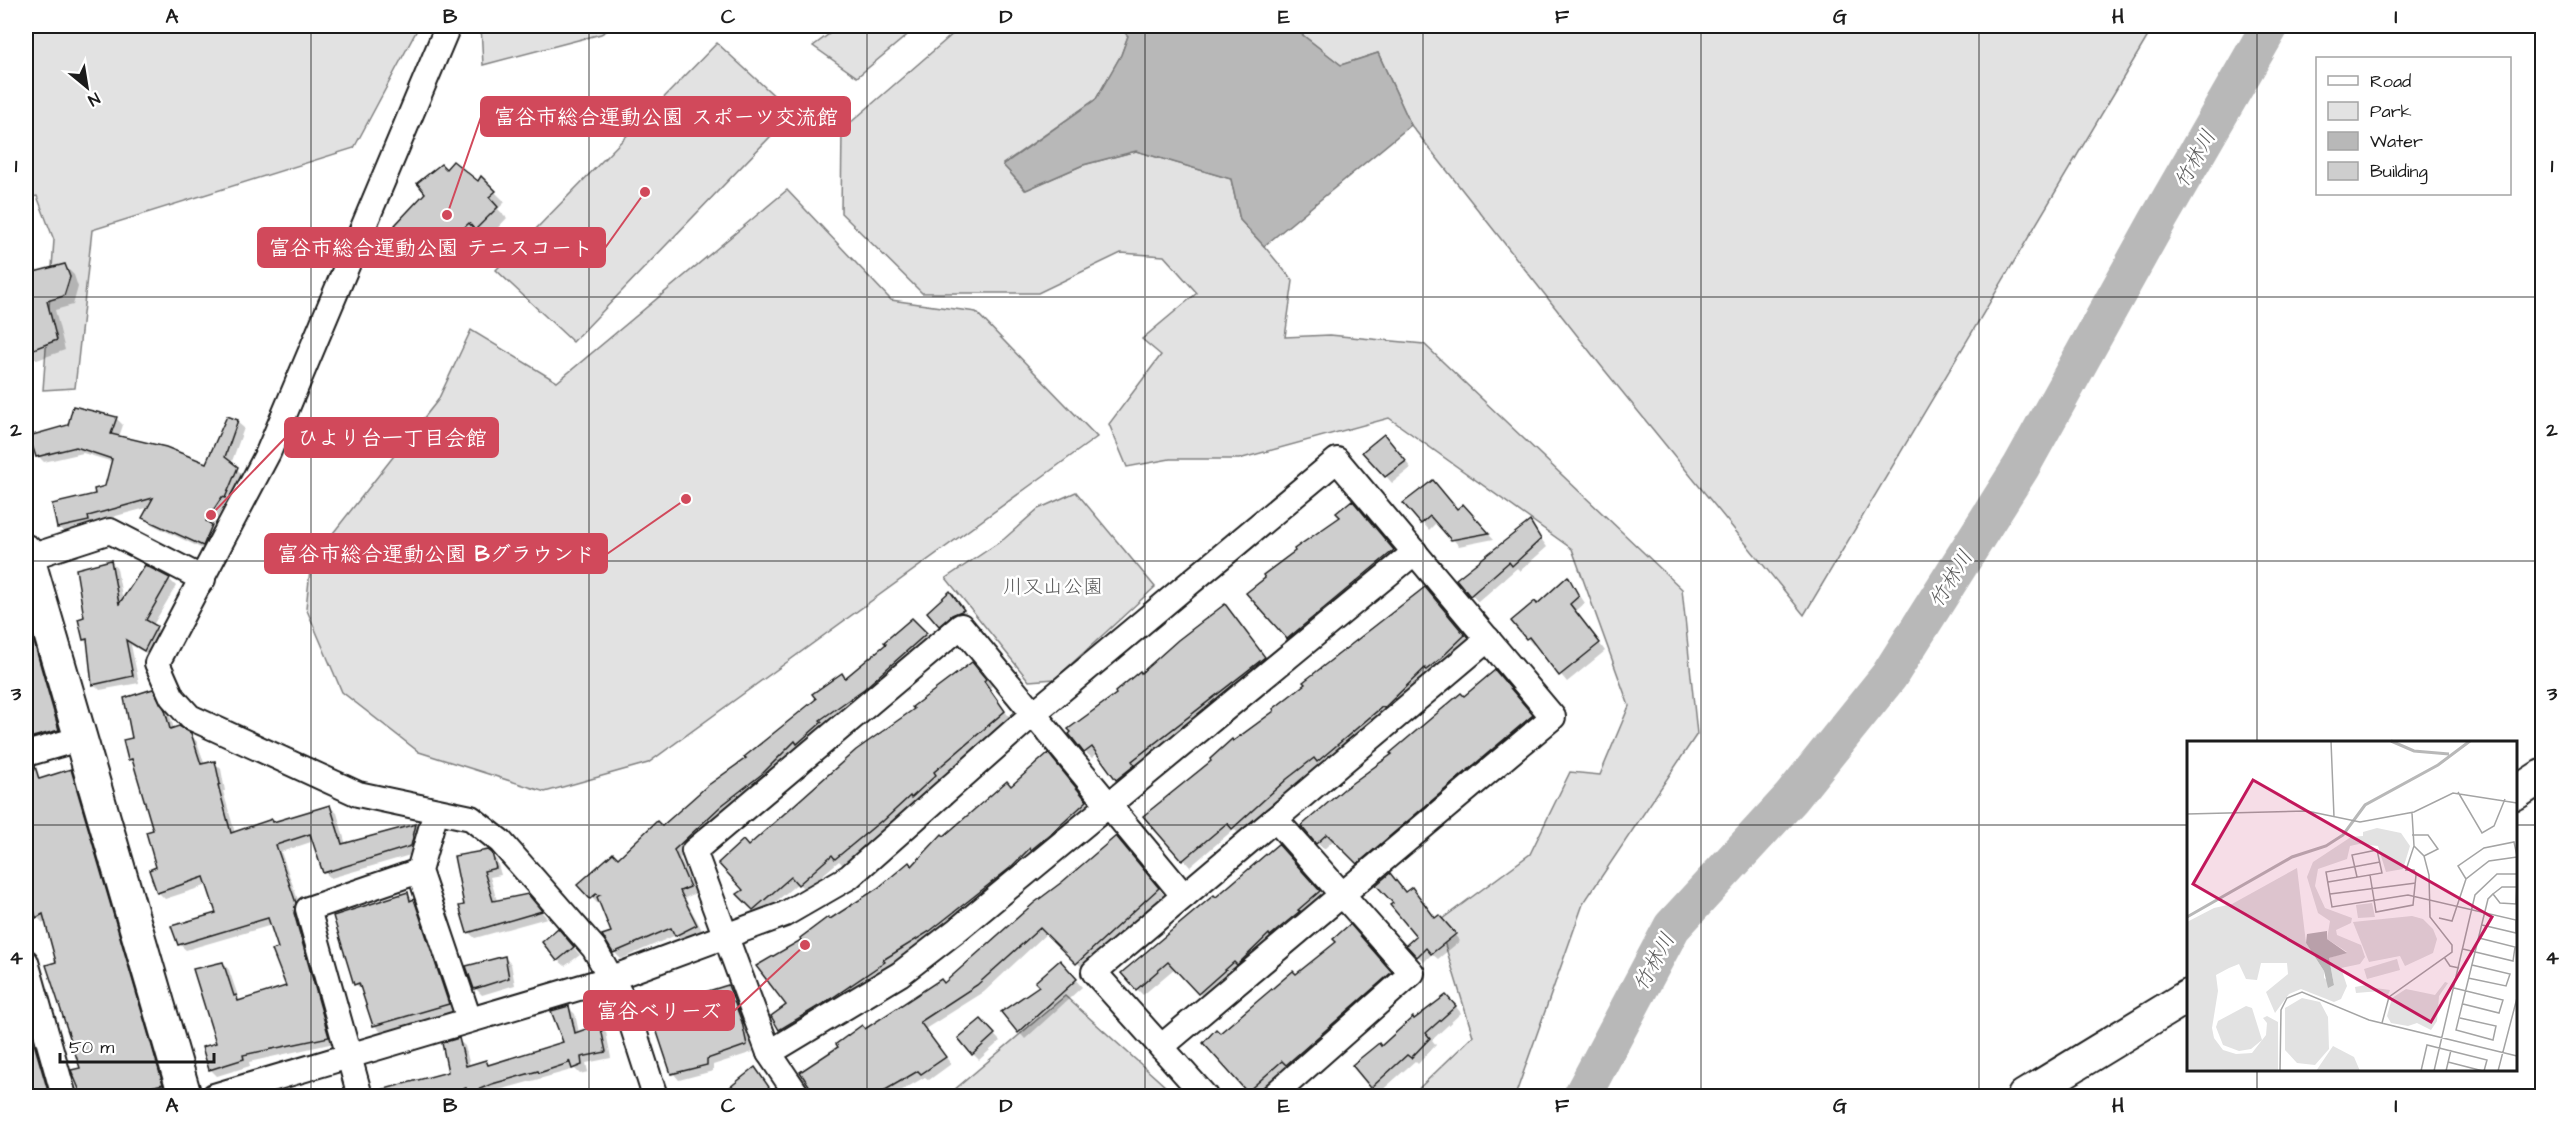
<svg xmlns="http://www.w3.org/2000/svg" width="2568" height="1122" font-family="'Architects Daughter','Klee One',sans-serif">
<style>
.green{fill:#e2e2e2;stroke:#7f7f7f;stroke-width:1.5}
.water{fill:#b8b8b8;stroke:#7a7a7a;stroke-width:1.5}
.shadow{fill:#0003}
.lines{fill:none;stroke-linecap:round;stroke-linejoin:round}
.river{stroke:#b8b8b8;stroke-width:38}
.building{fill:#cecece;stroke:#1c1c1c;stroke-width:1.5}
.minor-casing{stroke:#1c1c1c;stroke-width:28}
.tertiary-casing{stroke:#1c1c1c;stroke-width:36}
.minor{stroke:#fff;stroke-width:24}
.tertiary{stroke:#fff;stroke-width:32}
.grid{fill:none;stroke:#1c1c1c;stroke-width:1.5;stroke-opacity:0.55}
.labels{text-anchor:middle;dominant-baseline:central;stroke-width:5;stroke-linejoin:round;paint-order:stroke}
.park-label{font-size:20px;fill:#575757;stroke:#fff}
.water-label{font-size:21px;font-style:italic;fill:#5a5a5a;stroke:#fff}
.inset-river{fill:none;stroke:#b8b8b8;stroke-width:3}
.inset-road{fill:none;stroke:#a4a4a4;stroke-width:1.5}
.view{fill:#c2185b;fill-opacity:0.15;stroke:#c2185b;stroke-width:3}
.inset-edge{fill:none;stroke:#1c1c1c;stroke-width:3}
.leader{fill:none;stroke:#d1495b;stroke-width:2}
.callout-dot{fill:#d1495b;stroke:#fff;stroke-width:2}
.callout{fill:#d1495b;stroke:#d1495b;stroke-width:2}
.callout-label{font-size:21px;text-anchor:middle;font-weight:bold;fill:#fff}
.neatline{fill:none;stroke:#1c1c1c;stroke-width:2}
.grid-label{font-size:20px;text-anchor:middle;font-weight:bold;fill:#1c1c1c}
</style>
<rect width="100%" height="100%" fill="#fff"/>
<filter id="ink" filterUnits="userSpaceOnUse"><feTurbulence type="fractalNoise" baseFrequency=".0167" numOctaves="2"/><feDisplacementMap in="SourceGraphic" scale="12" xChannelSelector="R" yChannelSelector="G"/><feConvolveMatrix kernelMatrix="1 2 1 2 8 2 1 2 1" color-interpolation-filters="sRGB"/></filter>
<g filter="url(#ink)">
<g class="green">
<polygon points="26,26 419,26 354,148 92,230 75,388 43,390 54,240 37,196 26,198"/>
<polygon points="481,26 615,26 601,34 483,65"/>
<polygon points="840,26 918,26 857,77 813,46"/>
<polygon points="962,26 1119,26 1128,36 1121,55 1096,99 1003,164 1025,190 1083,165 1136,151 1231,179 1240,220 1264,246 1293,281 1285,337 1330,335 1424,344 1682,589 1697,734 1583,904 1515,1096 1407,1096 1411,1096 1473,1036 1438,922 1530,854 1570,772 1600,775 1629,706 1572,549 1389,418 1239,459 1170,459 1127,467 1109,424 1161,355 1142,339 1197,293 1164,256 1121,253 1038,293 922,293 841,213 842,130"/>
<polygon points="1291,26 2154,26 1804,615 1602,367 1411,125 1378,53 1341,65"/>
<polygon points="717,43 793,113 573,342 496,270"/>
<polygon points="787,190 891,300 976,312 1097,437 648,763 545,792 419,752 342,692 306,608 311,561 438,400 471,330 557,382"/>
<polygon points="1076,492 1155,587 1055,679 1029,681 946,578 1004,539 1038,509"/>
<polygon points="1065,996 1176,1096 947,1096"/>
</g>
<polygon class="water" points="1119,26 1291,26 1341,65 1378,53 1411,125 1264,246 1240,220 1231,179 1136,151 1083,165 1026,190 1003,165 1096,99 1121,55 1128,36"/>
<g class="shadow">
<polygon points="446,171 479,183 481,178 505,202 498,209 507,218 487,239 480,232 446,265 397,225"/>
<polygon points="65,266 74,275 78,287 73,305 55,310 65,350 37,360 28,351 26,334 26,276"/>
<polygon points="116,418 123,425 119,437 206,465 237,422 244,428 231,464 243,475 212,527 218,533 209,552 151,524 144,518 150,507 93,522 94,527 65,534 59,527 106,487 113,462 83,453 44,462 38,456"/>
<polygon points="1390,442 1411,468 1392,483 1365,452"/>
<polygon points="1406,503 1457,511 1463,506 1494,539 1459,546 1437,522 1429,530"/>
<polygon points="1358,509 1400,558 1295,644 1248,594"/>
<polygon points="1530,523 1547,547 1520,571 1517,568 1478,602 1458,579"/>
<polygon points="111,562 117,569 123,601 169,579 176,586 153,625 162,633 151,656 131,645 139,683 100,690 94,684 89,644 84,640 80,620 86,618"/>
<polygon points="1568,578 1585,603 1576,611 1605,651 1567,682 1535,643 1533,645 1527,638 1537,605"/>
<polygon points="1432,596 1471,642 1293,786 1239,834 1234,829 1190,867 1145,816 1233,743"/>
<polygon points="956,600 969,617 959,621 947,631 940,625"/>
<polygon points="26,601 65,736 26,744"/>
<polygon points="1232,613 1270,665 1124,786 1098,753 1092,758 1085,752"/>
<polygon points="912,620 932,641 728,812 680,858 696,893 685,898 703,932 683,941 676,935 621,959 614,952 613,933 601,902 598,904 579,885 662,828 888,644"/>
<polygon points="979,670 992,686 989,688 1010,718 939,780 941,782 843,865 839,861 805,890 798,883 760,915 740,895 745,890 748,847"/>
<polygon points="1502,679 1538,723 1364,869 1335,839 1324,849 1317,843 1464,698"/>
<polygon points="153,691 159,698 171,719 174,729 190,734 197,742 205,765 215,763 221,769 225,791 223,791 235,833 330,807 337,813 346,845 416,825 422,832 417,853 331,878 324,872 314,841 281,852 302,911 334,1043 249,1062 250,1066 217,1076 210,1069 217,1044 223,963 229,970 240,1002 288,987 280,949 272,925 186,950 179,944 218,914 208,885 165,899 158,892 155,831 136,766 129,759 134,739"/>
<polygon points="1054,762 1092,808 970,912 787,1036 773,1017 789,1005 803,940 912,868 944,838 1012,788"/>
<polygon points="70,771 77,777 168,1091 143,1096 79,1096 73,1071 82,1069 57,963 47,922 43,923 37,917 26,875 26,784"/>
<polygon points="1122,844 1164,895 1084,969 1047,933 984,992 925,1029 951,1064 929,1080 925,1077 892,1096 819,1096 814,1092 865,1030 945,985"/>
<polygon points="488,851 497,861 501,875 490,877 497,901 534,903 547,918 475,938 468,932 466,906"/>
<polygon points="1285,853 1325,898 1206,1000 1175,968 1143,995 1137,989 1216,899"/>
<polygon points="408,894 420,908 455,1011 381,1032 374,1025 363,992 356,984"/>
<polygon points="1406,894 1417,895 1436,919 1444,923 1460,941 1438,959 1432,954 1424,962 1418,956 1418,936"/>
<polygon points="1356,933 1397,979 1253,1096 1205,1043"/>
<polygon points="564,937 580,955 565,966 558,960"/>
<polygon points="504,957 511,964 515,985 482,995 475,988"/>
<polygon points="1066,969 1082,987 1025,1039 1019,1032 1041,987"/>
<polygon points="728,986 735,993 748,1030 753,1052 713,1065 713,1071 679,1080 673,1073 690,998"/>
<polygon points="1453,1003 1461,1013 1432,1040 1436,1045 1418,1064 1415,1061 1379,1093 1372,1087 1381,1048 1414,1021"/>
<polygon points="568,1007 575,1014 579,1033 600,1026 606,1032 611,1058 586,1063 588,1072 580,1074 575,1069 499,1090 483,1096 375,1096 375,1094 450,1073 458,1040 465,1046 470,1066 486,1061 491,1066 565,1043"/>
<polygon points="988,1028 1000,1041 979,1060 973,1054"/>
<polygon points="33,1042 40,1049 53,1096 26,1096 26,1043"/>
<polygon points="755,1069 776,1096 721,1096"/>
<polygon points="342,1089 349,1096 313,1096"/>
<polygon points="707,1092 711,1096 701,1096"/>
</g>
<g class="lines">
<polyline class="river" points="1582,1096 1672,927 1791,798 1889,676 2021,467 2157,222 2270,26"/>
</g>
<g class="building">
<polygon points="453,161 478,181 481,176 496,191 489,197 498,207 475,230 469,223 435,255 395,225 425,193 417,183 441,164 446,169"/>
<polygon points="65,264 70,277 64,296 47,301 57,340 26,352 26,274"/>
<polygon points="73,406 117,417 111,434 166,447 206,463 227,416 238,420 225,457 238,467 225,498 222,497 206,521 212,525 203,546 142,518 153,498 88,516 89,521 57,528 52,504 95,494 94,489 105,486 112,459 76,447 36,457 29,436 68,425"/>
<polygon points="1384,434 1406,461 1385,477 1362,452"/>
<polygon points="1433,480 1457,509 1463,504 1489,533 1451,540 1430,516 1421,524 1403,503"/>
<polygon points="1352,500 1394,550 1287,639 1246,593 1265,578 1263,575 1295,551 1294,549 1340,517 1336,513"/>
<polygon points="1530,521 1541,539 1512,566 1509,562 1470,596 1456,579"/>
<polygon points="111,560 119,604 145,565 170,578 146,620 157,626 144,651 126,640 133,676 92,685 87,639 83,640 78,619 84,617 76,569"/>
<polygon points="1568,576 1579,596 1570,604 1600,643 1559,676 1529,637 1526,639 1511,621 1535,601 1537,604"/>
<polygon points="1425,587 1465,635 1440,659 1426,670 1425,668 1384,708 1382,707 1317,762 1314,758 1287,779 1232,829 1227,823 1182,861 1143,816 1211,761 1210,759 1232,739 1233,741 1274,711 1273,709 1305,684 1303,682"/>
<polygon points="950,591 964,610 952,615 939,626 927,612"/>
<polygon points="1225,604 1265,657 1132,761 1135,765 1116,780 1092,747 1084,753 1069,734 1071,732 1068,729 1116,694 1115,692 1140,671 1141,673 1178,640"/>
<polygon points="912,618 927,633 864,689 820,720 822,722 797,744 795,741 762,774 721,806 674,850 690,887 680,891 697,925 675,936 671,928 613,953 602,935 611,932 597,897 600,895 596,894 590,899 577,885 613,853 618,858 657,821 662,826 707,786 746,758 744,757 816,699 812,694 842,673 845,678 886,644 884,642"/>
<polygon points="28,621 59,730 29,738 26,726 26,622"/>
<polygon points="972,662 986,679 984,681 1005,711 934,772 936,775 911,798 910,796 882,822 881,821 835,859 832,855 798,885 791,877 753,910 737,894 743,890 718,863 743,840 748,846 856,750 914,709 912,707"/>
<polygon points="1495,670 1533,715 1357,864 1327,834 1316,844 1301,826 1344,789 1392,754 1390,753 1461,693 1464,696"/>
<polygon points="153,689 165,710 170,729 179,726 191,733 201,764 215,761 220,784 218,785 231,833 272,819 273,822 330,805 342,844 416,824 411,846 323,873 310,834 276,845 296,903 294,913 329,1037 243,1055 244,1059 209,1070 202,1047 216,1043 193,969 223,962 234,996 236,995 238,1001 286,986 272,950 278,948 268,918 178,945 171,926 216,913 204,877 157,893 149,870 156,867 146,832 153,830 132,759 128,760 123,740 132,738 124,698"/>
<polygon points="1048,753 1087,801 1053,832 1031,850 1030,848 1010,868 930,931 883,960 885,962 832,998 779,1030 771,1016 786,1005 756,966 801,940 800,938 828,917 830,919 878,888 909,862 912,866 942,834 944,836 1007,781 1011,786"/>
<polygon points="35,766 39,779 71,769 163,1084 125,1093 126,1096 82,1096 71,1070 80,1068 46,965 56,962 43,914 36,918 26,878 26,768"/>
<polygon points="1116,836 1159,888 1076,964 1040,928 977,985 920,1022 946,1057 921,1074 918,1071 875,1096 816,1096 800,1072 838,1047 836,1044 862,1025 865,1029 941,979 944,983 1034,903 1062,882"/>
<polygon points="1278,844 1320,891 1298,910 1300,911 1270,936 1269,934 1237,965 1234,962 1198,994 1168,962 1136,990 1121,973 1214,895 1216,897"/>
<polygon points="488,850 492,853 496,868 484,871 493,901 528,894 542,911 467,933 459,906 464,905 454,856"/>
<polygon points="1390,873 1405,892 1412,887 1435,918 1439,915 1456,934 1431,954 1426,948 1417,957 1406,945 1416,936 1390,905 1393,903 1376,885"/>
<polygon points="408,892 410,901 414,899 449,1004 373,1026 359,983 354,985 333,916"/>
<polygon points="1350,924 1392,972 1286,1065 1282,1061 1247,1092 1203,1043 1216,1029 1220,1033 1293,971 1296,974 1336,942 1333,939"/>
<polygon points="558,928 574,947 557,961 542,942"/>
<polygon points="505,956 509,978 474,989 466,966"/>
<polygon points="1060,960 1077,979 1018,1033 1001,1012 1039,986 1035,982"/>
<polygon points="728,985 742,1022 747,1045 707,1059 707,1065 671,1074 648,1005 688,994 689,997"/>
<polygon points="1446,995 1456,1006 1426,1033 1430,1038 1411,1058 1407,1055 1371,1088 1352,1065 1379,1043 1381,1046 1413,1017 1414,1019"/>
<polygon points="569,1006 575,1033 600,1024 606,1052 581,1057 582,1065 572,1069 569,1060 569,1063 539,1073 538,1071 492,1084 468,1094 466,1088 445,1096 378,1096 377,1091 448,1072 442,1043 459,1038 466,1066 486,1060 488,1065 563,1042 551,1011"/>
<polygon points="981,1019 995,1034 972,1055 958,1038"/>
<polygon points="33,1040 48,1091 26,1096 26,1042"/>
<polygon points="755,1067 771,1090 762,1096 719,1096"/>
</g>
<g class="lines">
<defs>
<g id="minor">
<polyline points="448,26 268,453 157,663 172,697 190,717 358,794 471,818 501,842 594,948 625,1003 655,1096"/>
<polyline points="27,558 110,531 203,579"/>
<polyline points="26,754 82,738"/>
<polyline points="436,811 419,871 469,1019"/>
<polyline points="26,962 64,1096"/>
<polyline points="769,1053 900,974 957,930 1415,552"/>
<polyline points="214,1096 612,978 785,914 849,877 1034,713 1337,460 1553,717 1161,1047"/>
<polyline points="360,1096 308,909 419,871"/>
<polyline points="798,1096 769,1053 694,851 961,626 1184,896"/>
<polyline points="1205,1096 1094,972 1488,639"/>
<polyline points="1273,1096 1412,973 1275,819"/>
</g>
<g id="tertiary">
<polyline points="26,551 185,1096"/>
<polyline points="2516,793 2542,776"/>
<polyline points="2024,1096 2188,996"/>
</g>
</defs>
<use href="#minor" class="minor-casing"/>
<use href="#tertiary" class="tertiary-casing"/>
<use href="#minor" class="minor"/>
<use href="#tertiary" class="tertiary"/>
</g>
</g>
<path class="grid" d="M311,26V1096M589,26V1096M867,26V1096M1145,26V1096M1423,26V1096M1701,26V1096M1979,26V1096M2257,26V742M26,297H2542M26,561H2542M26,825H2188M2516,825H2542M2257,1070V1096"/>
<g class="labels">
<g class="park-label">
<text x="1053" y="587">川又山公園</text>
</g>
<g class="water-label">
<text transform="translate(2195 159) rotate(-61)">竹林川</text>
<text transform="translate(1951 579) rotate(-58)">竹林川</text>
<text transform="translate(1654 962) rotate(-61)">竹林川</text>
</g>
</g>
<g transform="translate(2187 741)">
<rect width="330" height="330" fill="#fff"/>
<path d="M190,87L214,92L223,105L216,128L199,131L191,105L172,103L163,105L160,118L131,128L128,145L138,167L165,177L164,182L149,189L150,194L174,204L178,216L173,223L154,227L160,245L154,258L147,261L114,248L102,253L88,272L79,251L101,233L100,222H74L70,239L59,238L52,223L42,227L29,234L31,250L25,287L27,297L36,309L49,313L65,312L79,294L80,282L76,277L80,275L91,281V330L0,328V181L27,167L45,163L110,127L119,202L137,230V237L147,244L142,217L160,211L140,198L143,180L131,172L120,136L126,121L164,96L176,95V91ZM185,162L188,176L171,177L169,164ZM225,175L236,178L246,188L250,198L246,212L218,225L213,215L182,221L166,181ZM210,218L213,229L180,238L177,228ZM258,241L261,242L252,255L250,280L244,289L230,282L221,285L204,282L200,275L205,257L219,248L248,254ZM179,244L180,246L203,249L201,254L193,250L169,252L168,246ZM115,257L133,261L141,276L142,308L128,324L110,322L98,309V267ZM59,265L65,267L75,299L64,308L52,310L36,304L29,286L31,280ZM146,305L167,316L173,330H129Z" fill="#e2e2e2"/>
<path d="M140,190V198L160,212L142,217L147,244L141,247L137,230L119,202L120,193Z" fill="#b8b8b8"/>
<path class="inset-river" d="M204,0L227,10L262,13M0,176L105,116L139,105L156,94L178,64L251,24L283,0"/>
<path class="inset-road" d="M144,0L147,76M271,51L295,92L307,85L318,58M0,73L120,70L173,81L227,71L266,52L330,62M225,94H241L251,108L237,115M193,121L139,131L145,166L221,154L329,179V192L295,184M183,134L189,171L226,164L229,134L227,129H219L227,105L225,72M279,138L271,125L297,107L327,101L330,115M141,141L195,132L190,109L165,114L170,136M143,153L229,142M306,153L315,146H330M252,177L265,180L279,138L302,120L330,116M276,208L326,220L328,206L292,197M257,216L263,225L272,227M281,237L319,245L323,233L285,224M267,247L316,259L312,272L276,263M273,277L309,285L306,299L269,289L301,158L306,153L313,162L329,163L330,142M195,282L202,256L265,211V204L243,176L242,134L237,115L227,105M261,321L296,330M93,330L94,269L100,257L115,251L182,279L330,315M234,330L240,304L300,319L297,330M247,330L288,154L310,133H330M259,330L264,309M311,330L330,257"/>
<path class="view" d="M66,39L305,176L244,281L6,143Z"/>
<rect width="330" height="330" class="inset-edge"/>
</g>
<path class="leader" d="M447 215L481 117M645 192L605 248M211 515L285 438M686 499L607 554M805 945L734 1011"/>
<g class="callout-dot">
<circle cx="447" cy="215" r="6"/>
<circle cx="645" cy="192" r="6"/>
<circle cx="211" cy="515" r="6"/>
<circle cx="686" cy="499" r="6"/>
<circle cx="805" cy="945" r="6"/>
</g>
<g class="callout">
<rect x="481" y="97" width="369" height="39" rx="6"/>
<rect x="258" y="228" width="347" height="39" rx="6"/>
<rect x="285" y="418" width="213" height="39" rx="6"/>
<rect x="265" y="534" width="342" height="39" rx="6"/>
<rect x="584" y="991" width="150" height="39" rx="6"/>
</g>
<g class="callout-label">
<text x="666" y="124">富谷市総合運動公園 スポーツ交流館</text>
<text x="431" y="255">富谷市総合運動公園 テニスコート</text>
<text x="392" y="445">ひより台一丁目会館</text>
<text x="436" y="561">富谷市総合運動公園 Bグラウンド</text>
<text x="659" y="1018">富谷ベリーズ</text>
</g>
<rect width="2568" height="1122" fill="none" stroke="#fff" stroke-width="66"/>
<rect x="2316" y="57" width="195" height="138" fill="#ffffff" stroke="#a4a4a4" stroke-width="1.5"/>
<rect x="2328" y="76" width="30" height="9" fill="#ffffff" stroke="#a4a4a4" stroke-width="1.5"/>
<text x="2370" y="87" font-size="18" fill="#1c1c1c">Road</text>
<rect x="2328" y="102" width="30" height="18" fill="#e2e2e2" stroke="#a4a4a4" stroke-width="1.5"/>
<text x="2370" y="117" font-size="18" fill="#1c1c1c">Park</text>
<rect x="2328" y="132" width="30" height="18" fill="#b8b8b8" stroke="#a4a4a4" stroke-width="1.5"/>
<text x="2370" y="147" font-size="18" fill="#1c1c1c">Water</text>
<rect x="2328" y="162" width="30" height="18" fill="#cecece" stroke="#a4a4a4" stroke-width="1.5"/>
<text x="2370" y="177" font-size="18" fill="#1c1c1c">Building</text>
<g transform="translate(87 87) rotate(150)" stroke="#ffffff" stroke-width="4.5" paint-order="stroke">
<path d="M0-4.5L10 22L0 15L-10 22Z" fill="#1c1c1c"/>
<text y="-9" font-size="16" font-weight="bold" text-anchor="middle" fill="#1c1c1c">N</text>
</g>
<path d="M60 1053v9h154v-9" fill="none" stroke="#1c1c1c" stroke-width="3"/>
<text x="69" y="1053" font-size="18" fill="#1c1c1c" stroke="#ffffff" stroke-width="4.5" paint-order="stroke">50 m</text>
<rect x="33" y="33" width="2502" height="1056" class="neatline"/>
<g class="grid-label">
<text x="172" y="23">A</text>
<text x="450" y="23">B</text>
<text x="728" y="23">C</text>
<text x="1006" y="23">D</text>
<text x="1284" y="23">E</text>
<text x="1562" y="23">F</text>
<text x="1840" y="23">G</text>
<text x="2118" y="23">H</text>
<text x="2396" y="23">I</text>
<text x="16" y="172">1</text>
<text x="2552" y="172">1</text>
<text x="16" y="436">2</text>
<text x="2552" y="436">2</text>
<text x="16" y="700">3</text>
<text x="2552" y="700">3</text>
<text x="16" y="964">4</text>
<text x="2552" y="964">4</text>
<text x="172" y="1112">A</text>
<text x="450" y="1112">B</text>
<text x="728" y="1112">C</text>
<text x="1006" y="1112">D</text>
<text x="1284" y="1112">E</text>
<text x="1562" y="1112">F</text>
<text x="1840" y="1112">G</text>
<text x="2118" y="1112">H</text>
<text x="2396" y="1112">I</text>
</g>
</svg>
